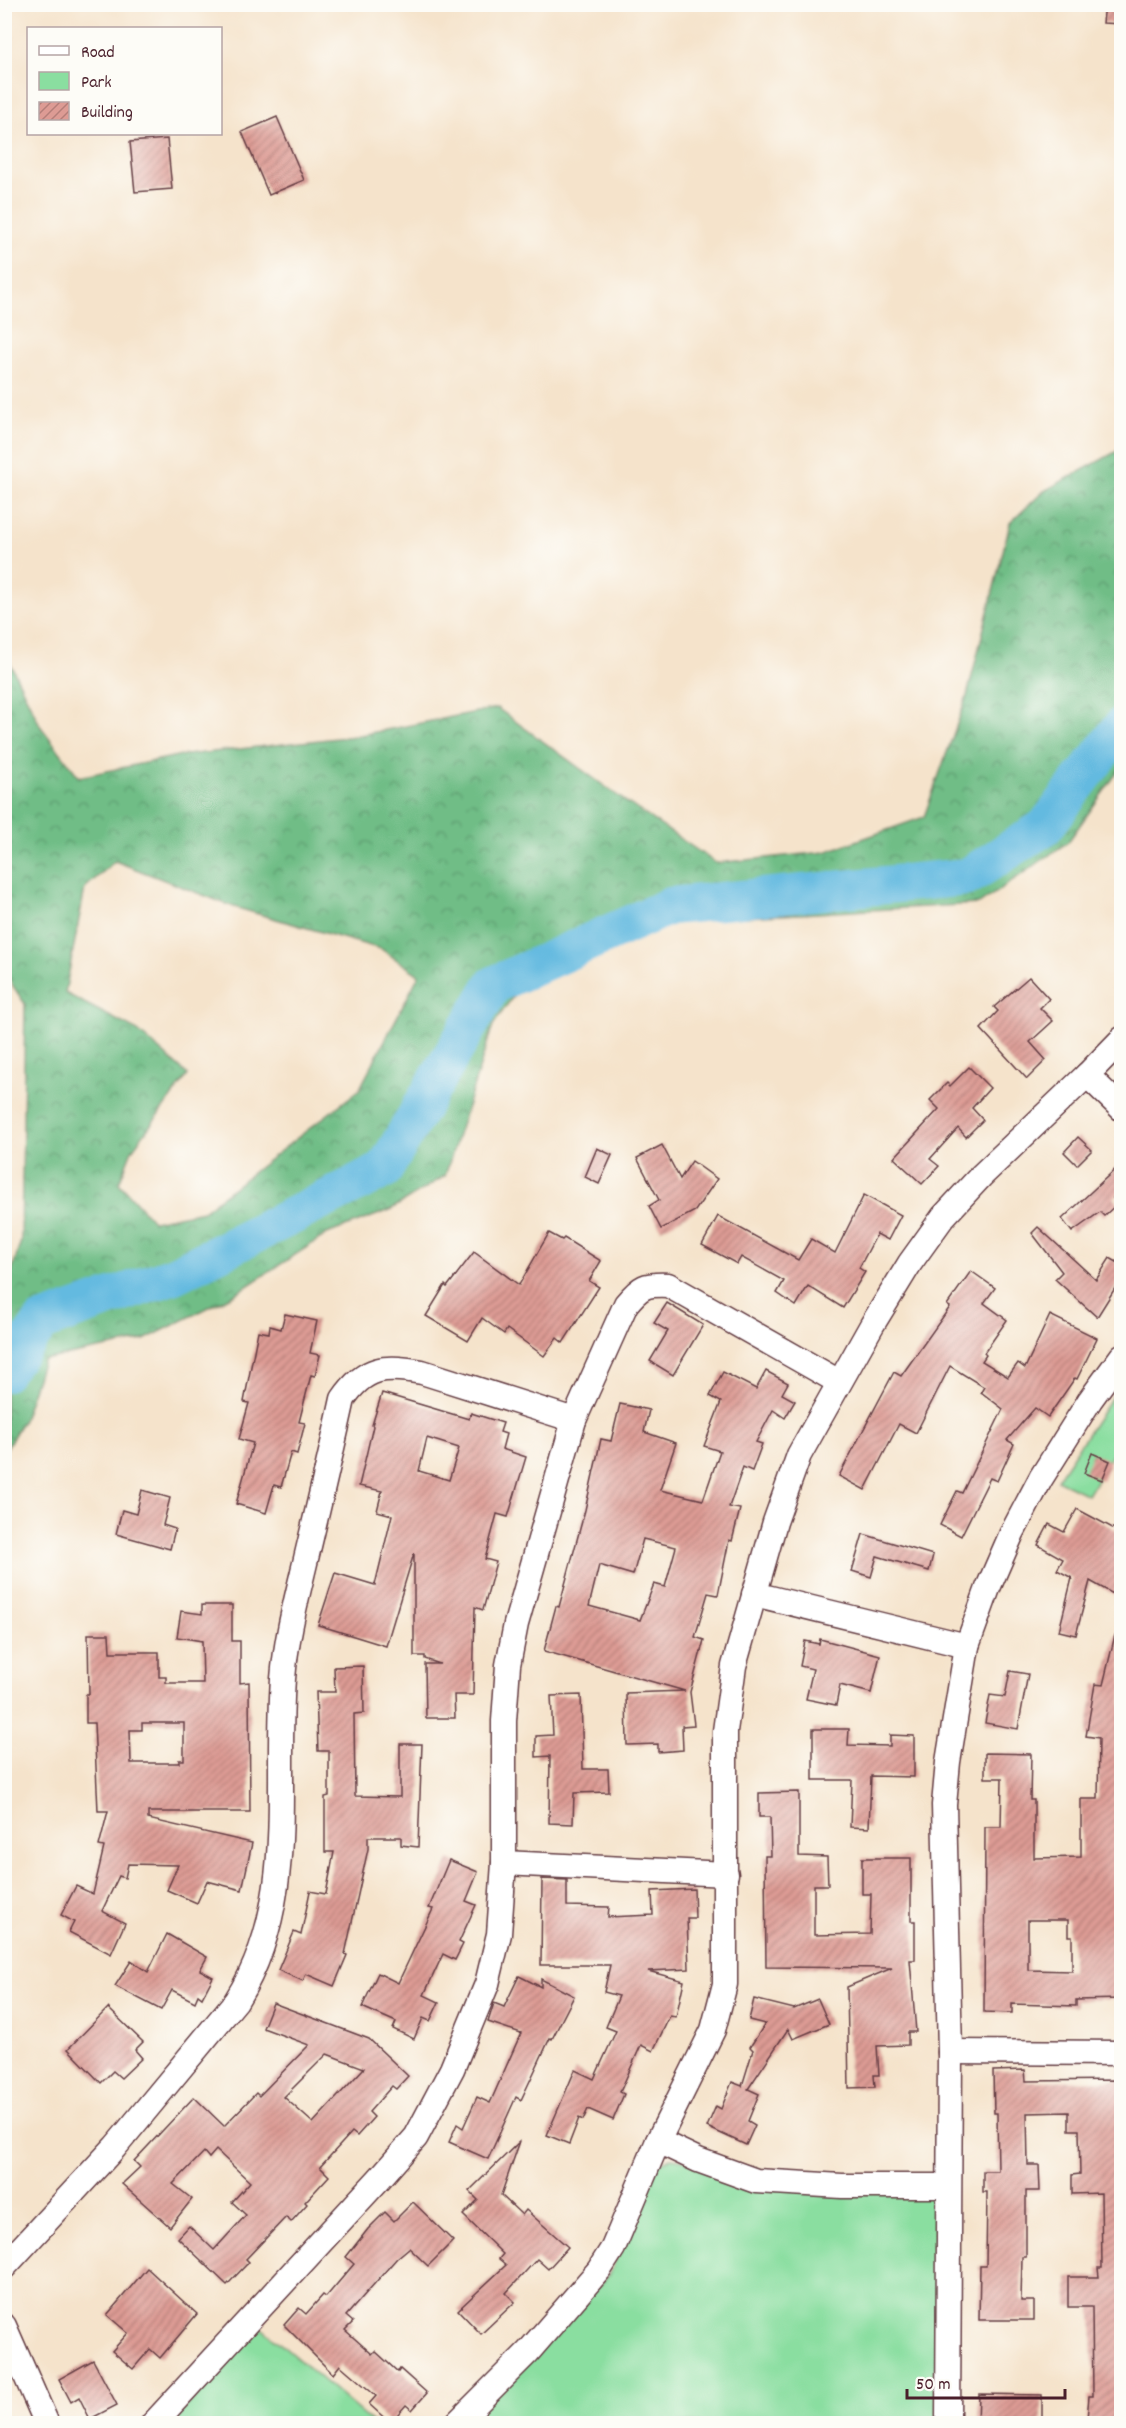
<svg xmlns="http://www.w3.org/2000/svg" width="1126" height="2428" font-family="Dekko,sans-serif">
<style>
.green{fill:#8adea0;stroke:#6a7e66;stroke-width:1.5}
.forest{fill:url(#forest-crowns);stroke:#5c6e58;stroke-width:1.5;fill-rule:evenodd}
.lines{fill:none;stroke-linecap:round;stroke-linejoin:round}
.river{stroke:#63bae0;stroke-width:38}
.building{fill:url(#building-hatch);fill-rule:evenodd}
.street-casing{stroke:#643c43;stroke-width:27}
.street{stroke:#fff;stroke-width:24}
</style>
<defs>
<pattern id="forest-crowns" width="20" height="18" patternUnits="userSpaceOnUse" patternTransform="scale(1.5)"><rect width="20" height="18" fill="#6fbd86"/><path d="M2 6a3 3 0 1 1 6 0M12 15a3 3 0 1 1 6 0" fill="none" stroke="#5d996e"/></pattern>
<pattern id="building-hatch" width="6" height="6" patternUnits="userSpaceOnUse" patternTransform="scale(1.5)"><rect width="6" height="6" fill="#dd9b94"/><path d="M-1 1l2-2M0 6l6-6M5 7l2-2" fill="none" stroke="#b57e79"/></pattern>
</defs>
<rect width="100%" height="100%" fill="#fdfcf7"/>
<filter id="ink" filterUnits="userSpaceOnUse"><feTurbulence type="fractalNoise" baseFrequency=".0167" numOctaves="2"/><feDisplacementMap in="SourceGraphic" scale="12" xChannelSelector="R" yChannelSelector="G"/><feConvolveMatrix kernelMatrix="1 2 1 2 8 2 1 2 1" color-interpolation-filters="sRGB"/></filter>
<filter id="wash" filterUnits="userSpaceOnUse"><feTurbulence type="fractalNoise" baseFrequency=".008" numOctaves="4" result="noise"/><feDisplacementMap in="SourceGraphic" scale="24" xChannelSelector="R" yChannelSelector="G"/><feGaussianBlur stdDeviation="1.35" result="paint"/><feColorMatrix in="noise" values="0 0 0 0 0 0 0 0 0 0 0 0 0 0 0 0 0 1.4 0 .05"/><feComposite in="paint" operator="in"/></filter>
<g filter="url(#wash)">
<rect width="100%" height="100%" fill="#f5e3cb"/>
<g class="green">
<polygon points="1121,1383 1121,1441 1088,1495 1057,1480"/>
<polygon points="671,2158 938,2195 938,2423 466,2424 610,2274 654,2165"/>
<polygon points="257,2324 373,2423 171,2424"/>
</g>
<path class="forest" d="M1121,449L1122,644L1119,651L1122,654L1121,767L1068,842L979,904L674,921L514,995L493,1025L445,1176L390,1210L327,1234L235,1294L144,1340L43,1360L23,1420L5,1451V1293L21,1241L25,1004L5,974V653L41,727L79,777L177,756L355,736L497,708L625,801L716,863L825,852L924,817L967,696L1010,523L1044,491ZM115,861L234,907L381,949L419,975L359,1090L203,1211L153,1221L119,1183L132,1150L188,1075L138,1031L65,993L85,888Z"/>
<g class="lines">
<polyline class="river" points="4,1373 42,1322 174,1275 384,1170 493,985 670,906 967,877 1045,827 1122,726"/>
</g>
<g id="blocks">
<g class="building">
<polygon points="1105,4 1122,4 1122,24 1103,23"/>
<polygon points="277,117 304,180 269,195 242,132"/>
<polygon points="167,139 172,189 135,192 130,142"/>
<polygon points="1029,977 1049,999 1040,1008 1053,1021 1030,1042 1046,1060 1027,1079 981,1029 998,1011 994,1007"/>
<polygon points="969,1067 990,1088 972,1108 983,1120 966,1137 958,1128 930,1159 939,1166 922,1184 894,1158 939,1109 930,1100 947,1083 950,1086"/>
<polygon points="1078,1137 1092,1150 1077,1165 1064,1152"/>
<polygon points="662,1145 680,1179 692,1161 717,1179 695,1211 661,1229 649,1206 659,1200 637,1158"/>
<polygon points="597,1148 612,1155 599,1184 585,1177"/>
<polygon points="1122,1163 1122,1190 1113,1198 1118,1203 1104,1216 1100,1212 1072,1232 1062,1219"/>
<polygon points="864,1195 901,1215 888,1240 877,1234 859,1268 865,1272 843,1308 808,1286 796,1306 777,1293 784,1281 741,1257 737,1264 702,1245 718,1216 798,1260 811,1239 835,1253"/>
<polygon points="1038,1227 1096,1280 1110,1258 1122,1265 1122,1277 1097,1317 1055,1279 1062,1272 1032,1233"/>
<polygon points="549,1233 562,1240 564,1238 601,1261 589,1281 599,1287 563,1343 557,1338 544,1356 507,1329 504,1334 482,1318 468,1341 426,1316 445,1285 447,1287 474,1252 519,1285"/>
<polygon points="971,1271 995,1288 984,1303 1007,1320 984,1353 986,1355 982,1361 1008,1377 1018,1363 1025,1368 1050,1315 1097,1338 1077,1379 1075,1378 1048,1417 1035,1408 1007,1440 1014,1444 997,1481 990,1478 961,1536 940,1525 957,1491 962,1493 1003,1409 981,1392 984,1387 950,1366 916,1433 899,1424 865,1490 839,1476 894,1372 901,1376 950,1307 947,1305"/>
<polygon points="667,1303 703,1325 673,1375 650,1361 668,1331 654,1323"/>
<polygon points="285,1314 317,1321 310,1353 320,1355 315,1376 311,1375 299,1422 305,1423 297,1454 291,1452 281,1487 274,1485 266,1513 236,1504 253,1443 239,1439 249,1403 244,1402 258,1331 269,1333 270,1326 281,1329"/>
<path d="M766,1371L788,1383L782,1394L795,1401L785,1418L773,1410L756,1442L762,1444L752,1471L743,1467L729,1507L740,1509L732,1541L729,1540L718,1595L708,1593L695,1637L704,1640L690,1692L694,1725L682,1726L683,1750L658,1752V1744L627,1745L626,1693L685,1691L544,1651L556,1606L559,1607L585,1510L601,1439L611,1441L620,1404L649,1410L644,1432L676,1443L660,1490L703,1500L720,1451L704,1446L721,1402L710,1396L723,1372L756,1389ZM643,1539L676,1547L665,1587L654,1584L640,1620L589,1606L599,1565L633,1575Z"/>
<path d="M382,1393L469,1419L471,1413L503,1423L500,1432L506,1434L502,1449L526,1457L508,1517L497,1514L485,1559L496,1562L483,1610L475,1607L473,1695H454L455,1718H426L425,1664H440L425,1659V1656H414V1553L386,1646L318,1625L335,1573L375,1585L392,1515L377,1511L382,1491L359,1486L373,1426L372,1425ZM427,1438L459,1448L449,1480L419,1471Z"/>
<polygon points="1092,1453 1110,1461 1102,1480 1084,1473"/>
<polygon points="142,1490 170,1498 163,1525 175,1529 170,1549 116,1534 122,1510 136,1514"/>
<polygon points="1077,1509 1122,1533 1122,1599 1090,1581 1076,1635 1059,1631 1072,1578 1057,1570 1063,1559 1038,1545 1049,1524 1064,1532"/>
<polygon points="863,1534 933,1555 929,1571 877,1556 871,1577 852,1571"/>
<path d="M202,1605H232V1641H240V1683L249,1682L250,1812H148V1819L252,1843L242,1890L207,1881L197,1903L167,1890L178,1865L128,1864L125,1878L119,1876L102,1911L125,1923L111,1954L69,1932L74,1922L61,1915L76,1886L93,1894L104,1847L99,1846L108,1811H98L94,1723H86V1694H89L88,1634H109L110,1652H159V1677H166V1683H203L202,1641L177,1637L181,1611L202,1614ZM142,1723H184V1760H179V1763H131L130,1730H142Z"/>
<path d="M1115,1635H1122V1999L1076,2000V2006L1012,2004V2013L984,2012L985,1827H1001L1002,1778H985V1753L1031,1754L1030,1800H1034V1858L1081,1857V1799H1098L1099,1738L1086,1736L1095,1684L1103,1685ZM1028,1920H1068V1936H1072V1971L1028,1970Z"/>
<polygon points="820,1639 880,1655 871,1693 840,1685 836,1705 806,1699 813,1669 800,1666 805,1641 819,1644"/>
<polygon points="363,1666 364,1713 354,1714 355,1796 400,1797 400,1744 422,1744 418,1847 401,1845 401,1837 368,1837 368,1849 345,1954 347,1955 334,1986 306,1974 303,1981 278,1970 294,1932 301,1935 310,1891 326,1894 334,1852 325,1852 325,1797 329,1796 329,1751 318,1751 316,1692 335,1692 334,1667"/>
<polygon points="1010,1671 1028,1674 1018,1729 985,1723 990,1695 1005,1697"/>
<polygon points="581,1695 583,1769 608,1769 609,1792 574,1793 573,1824 549,1823 550,1756 536,1757 536,1736 553,1735 551,1696"/>
<polygon points="813,1729 849,1729 848,1745 890,1746 890,1735 914,1736 914,1777 871,1776 869,1828 850,1827 852,1780 813,1780"/>
<polygon points="799,1792 799,1856 827,1857 828,1885 814,1885 814,1935 870,1934 871,1894 862,1894 862,1858 911,1858 911,1921 915,1921 915,1960 910,1960 916,2032 908,2032 908,2045 877,2046 879,2075 874,2075 875,2087 849,2088 847,1987 892,1968 766,1967 765,1856 771,1856 770,1817 759,1817 759,1793"/>
<polygon points="449,1860 478,1872 466,1901 476,1905 459,1942 463,1944 455,1960 443,1954 424,1995 439,2002 430,2021 423,2018 414,2039 393,2029 396,2022 362,2007 378,1973 398,1983 433,1909 429,1908"/>
<polygon points="542,1879 567,1880 567,1906 609,1907 608,1917 653,1915 652,1891 694,1889 695,1918 687,1918 689,1969 648,1971 684,1981 676,2017 670,2016 653,2051 641,2045 620,2092 624,2094 613,2120 588,2109 583,2120 579,2118 569,2144 547,2135 575,2070 594,2079 616,2031 606,2027 619,1996 604,1992 610,1965 541,1965"/>
<polygon points="167,1934 207,1957 200,1970 213,1977 202,1998 198,1995 195,2002 172,1990 161,2010 115,1986 131,1961 148,1972"/>
<polygon points="519,1976 541,1987 541,1979 574,1996 552,2039 550,2038 521,2100 516,2097 488,2159 449,2142 457,2124 463,2128 477,2097 490,2103 521,2033 488,2022 494,2003 504,2007"/>
<polygon points="754,1999 794,2009 818,1999 829,2024 793,2039 788,2029 748,2089 759,2094 748,2121 755,2125 746,2145 707,2127 716,2106 721,2109 732,2082 742,2086 753,2050 750,2047 765,2024 749,2020"/>
<path d="M273,2003L369,2039L408,2076L396,2089L392,2086L369,2112L374,2117L357,2136L352,2132L320,2167L329,2176L305,2202L307,2204L291,2222L286,2217L246,2259L249,2262L227,2285L178,2238L189,2226L214,2250L246,2215L232,2202L250,2182L216,2150L209,2158L204,2152L173,2184L192,2199L170,2227L122,2184L140,2167L134,2161L194,2097L224,2126L256,2093L259,2096L309,2045L263,2028ZM327,2054L364,2068L313,2123L284,2097Z"/>
<polygon points="108,2008 143,2042 135,2050 142,2058 121,2078 113,2071 101,2083 68,2049"/>
<polygon points="1025,2070 1026,2081 1122,2080 1122,2424 1087,2419 1089,2396 1093,2396 1092,2307 1068,2307 1068,2277 1099,2277 1098,2268 1102,2268 1101,2193 1072,2194 1072,2175 1080,2174 1079,2130 1069,2130 1069,2112 1027,2113 1028,2165 1039,2165 1040,2191 1026,2191 1026,2257 1022,2257 1021,2301 1034,2301 1034,2320 979,2320 980,2266 986,2266 987,2192 983,2192 983,2171 998,2171 997,2113 994,2113 993,2071"/>
<polygon points="520,2141 501,2195 522,2215 526,2210 568,2247 548,2269 537,2259 506,2293 515,2302 481,2334 458,2310 506,2265 499,2259 503,2254 463,2215 478,2200 469,2191"/>
<polygon points="413,2202 453,2241 428,2266 409,2248 397,2258 346,2316 353,2322 345,2330 372,2354 375,2351 398,2372 400,2369 427,2393 412,2410 406,2405 390,2423 369,2404 376,2396 340,2365 333,2374 284,2325 299,2308 306,2314 323,2295 326,2297 354,2264 346,2257 368,2229 385,2212 394,2221"/>
<polygon points="147,2268 197,2314 160,2358 150,2349 133,2369 112,2351 128,2333 107,2315"/>
<polygon points="93,2360 117,2405 90,2419 79,2397 71,2402 59,2379"/>
<polygon points="979,2394 1042,2395 1042,2424 978,2424"/>
</g>
</g>
</g>
<g filter="url(#ink)">
<use href="#blocks" fill-opacity="0" stroke="#643c43" stroke-width="1.5"/>
<g class="lines">
<defs>
<g id="street">
<polyline points="1122,1039 1087,1075 1122,1109"/>
<polyline points="754,1594 967,1646"/>
<polyline points="504,1863 726,1874"/>
<polyline points="950,2052 1122,2053"/>
<polyline points="658,2141 698,2160 756,2181 842,2186 948,2186"/>
<path d="M4,2267L115,2147L236,2001C298,1903 275,1789 283,1679C286,1639 296,1601 305,1563C318,1508 331,1454 343,1399C365,1366 386,1365 422,1372L574,1420"/>
<polyline points="4,2326 47,2424"/>
<path d="M153,2424L379,2179L416,2137L452,2069L487,1984L499,1934L504,1863V1721L508,1665L516,1624L574,1420L626,1304C641,1286 645,1284 668,1285L839,1382"/>
<polyline points="456,2424 528,2352 599,2270 613,2248 658,2141 713,2030 725,1984 725,1731 734,1666 775,1522 799,1455 872,1325 910,1263 943,1217 981,1176 1087,1075"/>
<polyline points="948,2424 950,2052 944,1805 948,1762 967,1646 988,1588 1012,1533 1041,1478 1090,1400 1122,1356"/>
</g>
</defs>
<use href="#street" class="street-casing"/>
<use href="#street" class="street"/>
</g>
</g>
<rect width="1126" height="2428" fill="none" stroke="#fdfcf7" stroke-width="24"/>
<rect x="27" y="27" width="195" height="108" fill="#fdfcf7" stroke="#b5a4a5" stroke-width="1.5"/>
<rect x="39" y="46" width="30" height="9" fill="#ffffff" stroke="#b5a4a5" stroke-width="1.5"/>
<text x="81" y="57" font-size="18" fill="#4a1f2b">Road</text>
<rect x="39" y="72" width="30" height="18" fill="#8adea0" stroke="#b5a4a5" stroke-width="1.5"/>
<text x="81" y="87" font-size="18" fill="#4a1f2b">Park</text>
<rect x="39" y="102" width="30" height="18" fill="url(#building-hatch)" stroke="#b5a4a5" stroke-width="1.5"/>
<text x="81" y="117" font-size="18" fill="#4a1f2b">Building</text>
<path d="M907 2389v9h158v-9" fill="none" stroke="#4a1f2b" stroke-width="3"/>
<text x="916" y="2389" font-size="18" fill="#4a1f2b" stroke="#fdfcf7" stroke-width="4.5" paint-order="stroke">50 m</text>
</svg>
